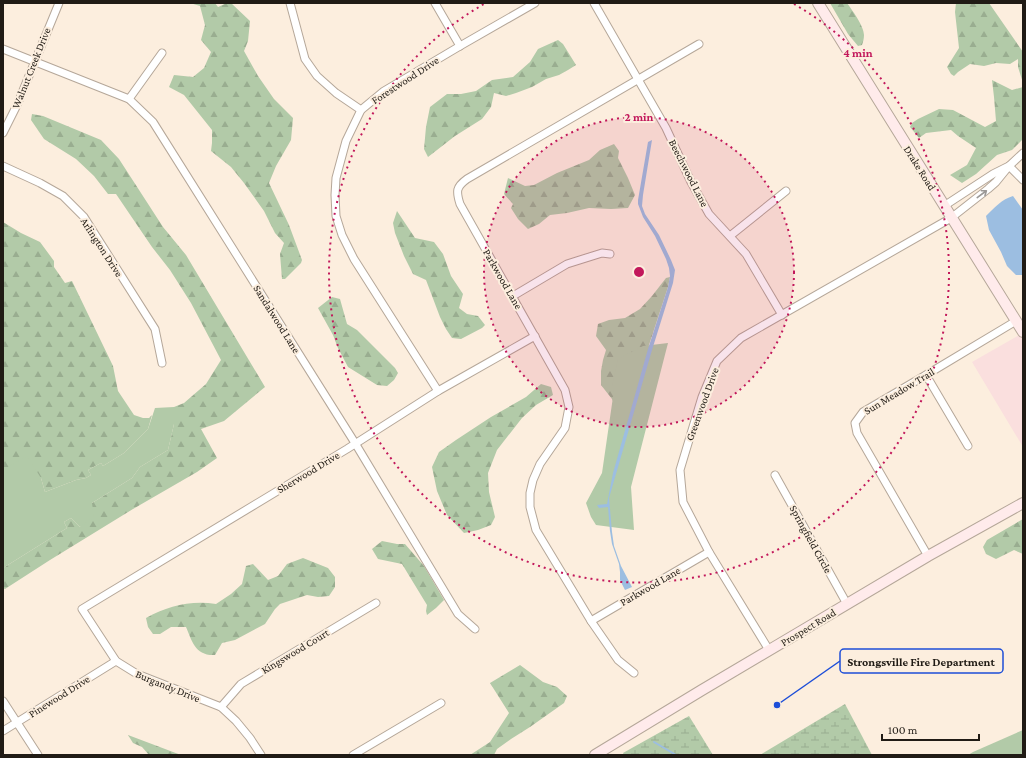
<svg xmlns="http://www.w3.org/2000/svg" width="1026" height="758" font-family="'Crimson Pro',serif">
<style>
.commercial{fill:#fadfde}
.forest{fill:url(#forest-firs)}
.wetland{fill:url(#wetland-marsh)}
.green{fill:#b2caa8}
.water{fill:#9cbee1}
.lines{fill:none;stroke-linecap:round;stroke-linejoin:round}
.stream{stroke:#9cbee1;stroke-width:2}
.street-casing{stroke:#b5a799;stroke-width:9}
.secondary-casing{stroke:#b5a799;stroke-width:12}
.street{stroke:#fff;stroke-width:7}
.secondary{stroke:#ffebeb;stroke-width:10}
.oneway{stroke:#9b9896}
.ring{fill:none;stroke:#c2185b;stroke-width:2;stroke-dasharray:2 4}
.labels{text-anchor:middle;dominant-baseline:central;stroke-width:4;stroke-linejoin:round;paint-order:stroke}
.street-label{font-size:11px;fill:#201b15;stroke:#fceede}
.centre{fill:#c2185b;stroke:#fceede;stroke-width:2}
.ring-label{font-size:12px;text-anchor:middle;font-weight:bold;fill:#c2185b;stroke:#fceede;stroke-width:4;stroke-linejoin:round;paint-order:stroke}
.leader{fill:none;stroke:#1d4ed8;stroke-width:1.5}
.callout-dot{fill:#1d4ed8;stroke:#fceede;stroke-width:1.5}
.callout{fill:#fceede;stroke:#1d4ed8;stroke-width:1.5}
.callout-label{font-size:12px;text-anchor:middle;font-weight:bold;fill:#201b15}
</style>
<defs>
<pattern id="forest-firs" width="22" height="20" patternUnits="userSpaceOnUse"><rect width="22" height="20" fill="#b2caa8"/><path d="M5 1l3.5 6h-7zM16 11l3.5 6h-7z" fill="#99ad90"/></pattern>
<pattern id="wetland-marsh" width="20" height="14" patternUnits="userSpaceOnUse"><rect width="20" height="14" fill="#b2caa8"/><path d="M1 5h8M5 5V1M11 12h8M15 12V8" fill="none" stroke="#99ad90"/></pattern>
</defs>
<rect width="100%" height="100%" fill="#fceede"/>
<polygon class="commercial" points="1021,334 1023,337 1023,447 972,362"/>
<g class="forest">
<polygon points="190,3 215,3 218,7 227,3 231,3 250,21 248,41 244,51 258,76 274,99 293,118 291,140 276,166 269,183 289,225 302,260 301,263 285,279 282,279 280,254 284,243 275,233 264,211 244,183 231,167 211,151 212,143 212,130 184,95 169,87 174,75 193,77 204,68 211,52 201,40 205,25 200,6"/>
<path d="M830,3H847C852,10 864,26 864,35C864,39 863,42 862,45L858,46L848,34Z"/>
<polygon points="956,3 989,3 1023,52 1023,83 1018,67 1018,59 1010,64 996,63 984,66 970,64 958,72 954,76 951,74 947,67 959,48 955,12"/>
<polygon points="558,40 563,44 576,65 568,70 559,75 546,79 532,87 516,93 506,96 494,93 491,107 482,119 455,136 428,157 424,149 426,127 430,107 447,94 461,94 476,91 492,80 513,77 530,62 538,49"/>
<polygon points="992,80 1012,90 1023,87 1023,139 1012,150 997,155 976,174 962,183 950,175 967,165 976,148 958,136 951,130 926,133 919,138 910,127 912,123 918,119 939,109 953,110 985,127 996,121 994,97"/>
<polygon points="32,114 43,116 101,140 119,159 163,227 186,255 265,387 224,421 201,429 217,458 197,472 133,509 50,560 5,589 3,588 3,568 67,528 64,522 71,518 80,527 92,503 132,478 140,467 168,450 174,424 174,407 184,403 206,384 221,360 191,303 170,270 152,247 116,194 108,194 94,176 76,159 44,139 31,120"/>
<polygon points="614,144 619,151 618,158 628,178 635,195 628,208 611,209 589,208 567,213 550,215 539,224 528,229 518,219 511,208 513,204 504,194 508,178 525,186 534,185 557,173 589,160 600,150"/>
<polygon points="397,211 415,238 434,242 443,254 451,276 463,294 459,308 467,314 478,316 485,325 482,328 461,339 452,338 446,329 440,317 426,280 413,274 404,256 395,233 393,223"/>
<polygon points="3,222 21,233 40,242 54,261 54,267 65,283 72,281 113,366 118,391 134,415 143,418 149,418 152,415 148,429 124,453 103,466 101,463 88,470 91,475 86,478 76,480 45,492 41,478 3,470"/>
<polygon points="670,277 668,287 649,345 617,411 612,399 601,385 601,371 603,360 606,350 596,336 598,324 609,320 625,318 640,309 652,296 666,278"/>
<polygon points="332,297 340,299 347,324 357,330 395,368 398,373 394,380 387,386 377,385 348,367 338,348 333,335 318,308"/>
<polygon points="541,384 551,387 553,395 536,405 522,418 497,450 488,473 489,492 495,517 491,525 478,530 464,533 447,515 437,491 432,467 439,452 456,440 491,417 526,397"/>
<polygon points="1023,519 1023,554 1014,550 996,559 986,554 983,547 987,540"/>
<polygon points="382,541 397,544 405,544 424,566 444,600 436,608 427,615 426,611 427,605 402,564 378,559 372,549"/>
<path d="M303,558L328,568L335,577V587L329,596L318,597L307,595L280,604L275,609L265,624L235,640L222,643L215,655C195,656 192,641 186,627H171L160,634H153L148,627L146,618C168,606 191,600 216,604L231,594L242,584L246,566L253,564L268,580L278,576L287,564Z"/>
<polygon points="520,665 543,682 557,687 567,696 564,703 530,727 511,739 497,749 494,755 470,755 490,742 509,713 490,683"/>
<polygon points="128,735 181,755 149,755 142,747 133,743"/>
</g>
<g class="wetland">
<polygon points="845,704 872,755 760,755"/>
<polygon points="689,716 713,755 624,755 623,753"/>
</g>
<g class="green">
<polygon points="668,343 631,487 634,530 596,525 591,517 586,503 602,473 614,390 612,386 618,359 643,346"/>
<polygon points="174,407 174,424 168,450 140,467 132,478 92,503 94,517 80,527 71,518 64,522 67,528 3,568 3,470 27,456 41,478 45,492 76,480 86,478 91,475 88,470 101,463 103,466 124,453 148,429 155,408"/>
<polygon points="1023,730 1023,755 968,755 973,752"/>
</g>
<g class="water">
<polygon points="652,140 643,195 642,206 645,214 659,235 671,260 675,270 673,283 652,350 609,498 612,532 614,546 621,566 632,587 625,590 620,580 620,572 619,564 612,544 610,531 608,507 599,508 597,505 607,504 613,473 648,349 668,287 670,276 669,268 666,259 655,236 643,217 638,204 638,200 648,142"/>
<path d="M1013,196L1023,210V275H1016L1007,266L1001,252L989,230L986,216C994,208 1002,199 1013,196Z"/>
</g>
<g class="lines">
<polyline class="stream" points="654,742 676,755"/>
<defs>
<g id="street">
<polyline points="290,3 305,59 317,76 336,93 361,110"/>
<polyline points="435,3 460,46"/>
<polyline points="594,3 666,128 691,182 709,214 746,254 782,315"/>
<polyline points="3,49 129,99 153,122 355,443 458,614 475,629"/>
<polyline points="129,99 162,53"/>
<polyline points="3,133 17,105 59,3"/>
<polyline points="3,166 40,183 63,196 84,217 155,329 162,363"/>
<polyline points="1009,166 1023,180"/>
<polyline points="944,206 993,174 1007,167"/>
<polyline points="730,236 786,191"/>
<polyline points="513,296 567,264 602,253 610,254"/>
<polyline points="926,375 968,446"/>
<polyline points="438,391 354,259 342,235 336,216 335,195 336,178 346,141 361,110 384,91 460,46 535,3"/>
<polyline points="775,475 847,604"/>
<polyline points="928,556 857,433 855,423 863,412 926,375 1016,321"/>
<polyline points="591,621 709,552"/>
<polyline points="769,650 709,552 683,502 680,470 702,397 717,361 741,338 951,218 988,189 996,182 1009,166 1023,153"/>
<path d="M634,673L618,660L591,621L536,530L530,507V493L533,480L540,464L565,428L569,407L565,390L460,204C456,191 456,187 467,179L699,44"/>
<polyline points="3,701 38,755"/>
<polyline points="221,707 241,684 376,603"/>
<polyline points="3,731 116,661"/>
<polyline points="261,755 250,738 236,721 221,707 137,674 116,661 82,609 347,449 438,391 535,336"/>
<polyline points="353,755 441,703"/>
</g>
<g id="secondary">
<polyline points="818,3 1023,332"/>
<polyline points="595,755 702,690 928,556 1023,503"/>
</g>
</defs>
<use href="#street" class="street-casing"/>
<use href="#secondary" class="secondary-casing"/>
<use href="#street" class="street"/>
<use href="#secondary" class="secondary"/>
</g>
<defs><path id="oneway-shaft" d="M-6 0H5M1.5-3L5.5 0L1.5 3" fill="none" stroke-width="1.6" stroke-linecap="round" stroke-linejoin="round"/></defs>
<use class="oneway" href="#oneway-shaft" transform="translate(982 194) rotate(-37)"/>
<circle cx="639" cy="272" r="155" fill="#c2185b" fill-opacity=".12"/>
<g class="ring">
<circle cx="639" cy="272" r="155"/>
<path d="M794 4A310 310 0 1 1 484 4"/>
</g>
<g class="labels">
<g class="street-label">
<text transform="translate(31 68) rotate(-68)">Walnut Creek Drive</text>
<text transform="translate(405 80) rotate(-33)">Forestwood Drive</text>
<text transform="translate(920 168) rotate(58)">Drake Road</text>
<text transform="translate(689 173) rotate(63)">Beechwood Lane</text>
<text transform="translate(102 247) rotate(57)">Arlington Drive</text>
<text transform="translate(503 279) rotate(60)">Parkwood Lane</text>
<text transform="translate(277 319) rotate(58)">Sandalwood Lane</text>
<text transform="translate(899 391) rotate(-31)">Sun Meadow Trail</text>
<text transform="translate(702 404) rotate(-70)">Greenwood Drive</text>
<text transform="translate(308 472) rotate(-31)">Sherwood Drive</text>
<text transform="translate(811 539) rotate(61)">Springfield Circle</text>
<text transform="translate(650 586) rotate(-30)">Parkwood Lane</text>
<text transform="translate(808 627) rotate(-31)">Prospect Road</text>
<text transform="translate(295 651) rotate(-31)">Kingswood Court</text>
<text transform="translate(168 686) rotate(22)">Burgandy Drive</text>
<text transform="translate(59 696) rotate(-32)">Pinewood Drive</text>
</g>
</g>
<circle cx="639" cy="272" r="6" class="centre"/>
<g class="ring-label">
<text x="858" y="57">4 min</text>
<text x="639" y="121">2 min</text>
</g>
<path class="leader" d="M777 705L840 661"/>
<circle class="callout-dot" cx="777" cy="705" r="4"/>
<rect class="callout" x="840" y="649" width="163" height="24" rx="4"/>
<g class="callout-label">
<text x="921" y="666">Strongsville Fire Department</text>
</g>
<rect width="1026" height="758" fill="none" stroke="#201b15" stroke-width="8"/>
<path d="M882 734v6h97v-6" fill="none" stroke="#201b15" stroke-width="2"/>
<text x="888" y="734" font-size="12" fill="#201b15" stroke="#fceede" stroke-width="3" paint-order="stroke">100 m</text>
</svg>
